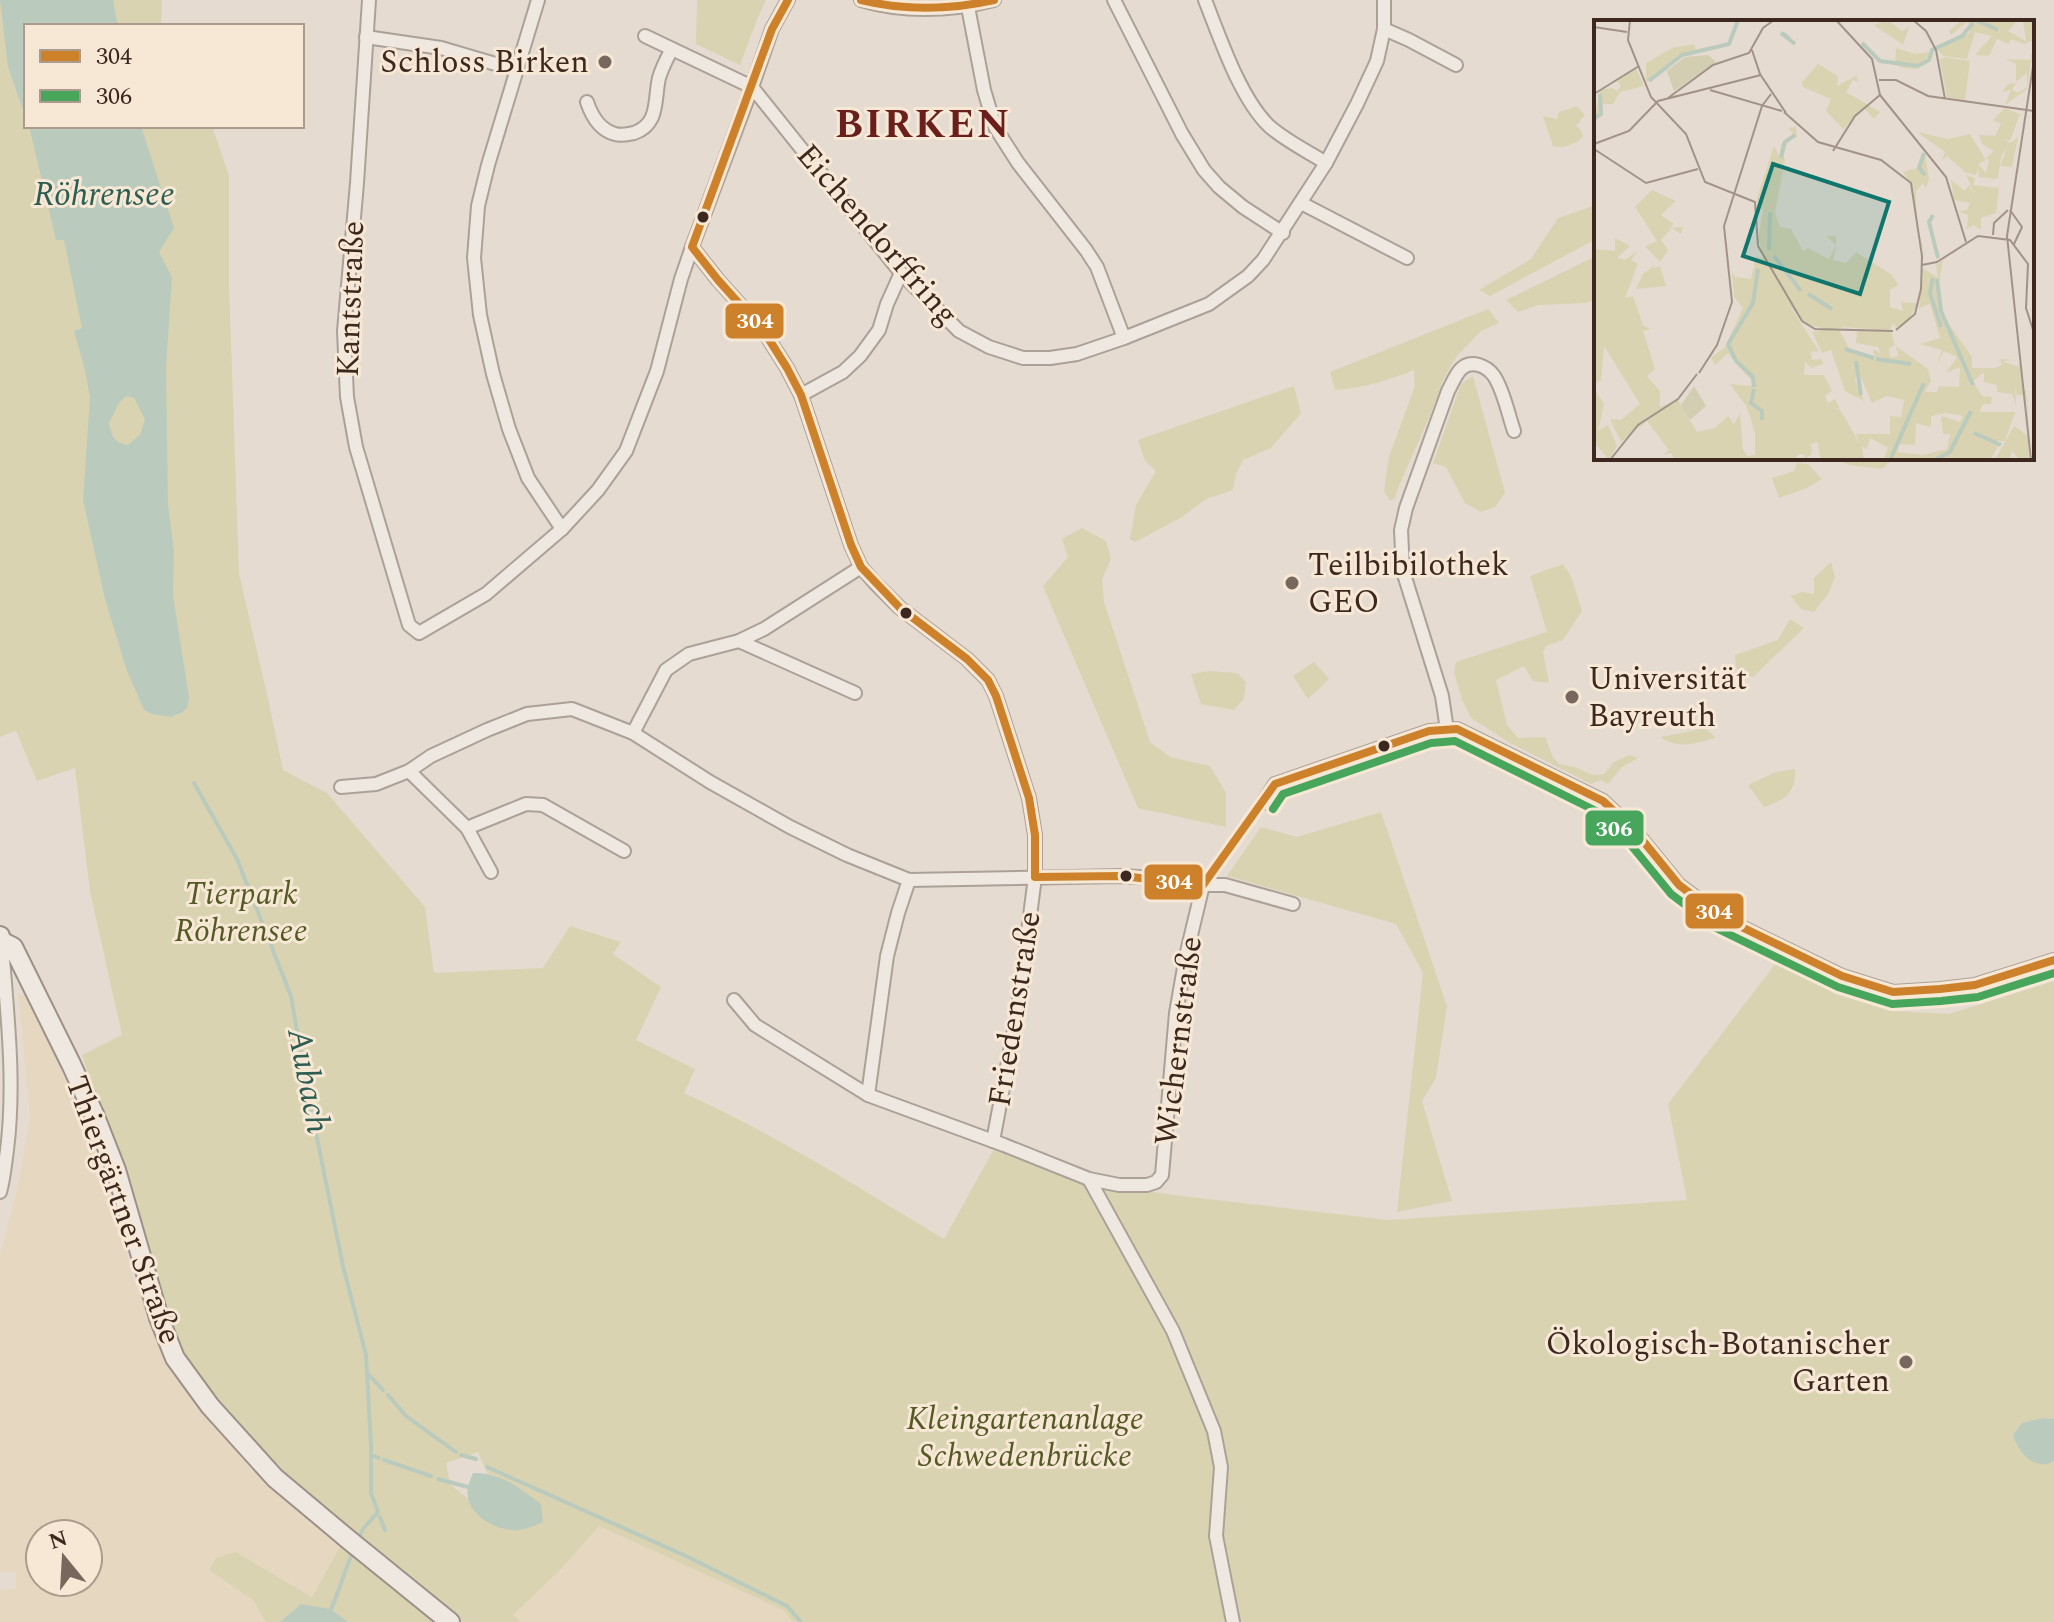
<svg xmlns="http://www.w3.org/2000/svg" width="2054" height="1622" font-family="Spectral,serif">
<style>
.farmland{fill:#e6d8c0;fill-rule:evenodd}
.green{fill:#d9d3b2;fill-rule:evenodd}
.water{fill:#bacbbe;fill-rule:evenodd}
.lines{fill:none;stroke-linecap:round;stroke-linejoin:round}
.stream{stroke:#bacbbe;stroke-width:4}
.street-casing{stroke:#aca198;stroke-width:16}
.secondary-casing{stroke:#9c9088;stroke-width:22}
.street{stroke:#eee8e1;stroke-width:12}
.secondary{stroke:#eee8e1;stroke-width:18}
.bus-1-casing{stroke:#f7e8d6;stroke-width:14}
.bus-2-casing{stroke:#f7e8d6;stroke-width:14}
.bus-1{stroke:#ce812b;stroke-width:8}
.bus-2{stroke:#47a65c;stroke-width:8}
.poi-dot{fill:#78675d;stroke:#f7e8d6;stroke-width:3}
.bus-dot{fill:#3c281f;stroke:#f7e8d6;stroke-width:3}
.labels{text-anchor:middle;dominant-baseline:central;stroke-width:6;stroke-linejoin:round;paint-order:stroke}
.poi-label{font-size:32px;fill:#3c281f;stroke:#f7e8d6;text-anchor:end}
.street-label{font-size:32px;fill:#3c281f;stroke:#f7e8d6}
.park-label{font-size:32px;font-style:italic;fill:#555a24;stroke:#f7e8d6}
.water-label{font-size:34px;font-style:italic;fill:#2d5d52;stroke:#f7e8d6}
.district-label{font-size:40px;font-weight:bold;letter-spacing:2px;fill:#6b1f1c;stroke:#f7e8d6}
.inset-river{fill:none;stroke:#bacbbe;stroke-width:4}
.inset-road{fill:none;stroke:#a29389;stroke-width:2}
.view{fill:#0f766e;fill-opacity:0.15;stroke:#0f766e;stroke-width:4}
.inset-edge{fill:none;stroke:#3c281f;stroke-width:4}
.line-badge{stroke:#f7e8d6;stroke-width:3}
.badge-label{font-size:22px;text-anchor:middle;font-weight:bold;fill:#fff}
</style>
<rect width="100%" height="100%" fill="#e6dbd0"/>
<g class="farmland">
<path d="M18,993L31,997L82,1118L101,1170L135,1282L168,1364L204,1412L342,1543L312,1597L278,1576L209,1570L253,1600L266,1622H0V1590L16,1588V1572H0V1256L18,1185L30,1117ZM40,1534H88V1582H40Z"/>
<polygon points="599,1526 783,1610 793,1622 521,1622 512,1615 562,1568"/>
</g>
<g class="green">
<path d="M0,0H162L161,26H26V126H212L229,176V285L239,574L269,703L283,770L327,793L425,907L434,973L543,968L570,926L621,942L613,954L661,987L636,1040L695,1069L684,1093C775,1134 859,1188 944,1239L994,1149L1078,1179L1103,1185L1181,1196L1388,1220L1687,1200L1668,1104L1776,963L1836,994L1893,1011L1949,1014L2054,981V1622H793L783,1610L599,1526L562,1568L513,1615L521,1622H463L368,1546L278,1471L223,1411L180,1351L154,1278L82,1055L122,1035L90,891L75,768L37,781L16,731L0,737ZM478,1452L487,1473L498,1477L476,1513L468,1499L450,1484L446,1463Z"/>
<polygon points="697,0 766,0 758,17 740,65 696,44"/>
<path d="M1577,106L1585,115L1576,126L1580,129L1583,136C1577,144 1563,149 1553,146L1543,116L1557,119L1559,112Z"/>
<polygon points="1596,205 1596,239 1490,296 1479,290 1531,259 1558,218"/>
<polygon points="1596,256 1596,299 1585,303 1538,305 1518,312 1506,300"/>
<path d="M1488,309L1499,323L1481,331L1457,356L1444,378L1431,413L1398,488L1395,498L1390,501L1384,491L1389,457L1415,386L1414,370C1389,380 1363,388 1335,390L1330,372Z"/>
<polygon points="1473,376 1505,493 1495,507 1481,512 1465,503 1446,467 1433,463 1461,384"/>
<polygon points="1294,386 1301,413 1271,448 1243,460 1236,474 1233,490 1206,499 1182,517 1135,542 1130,539 1136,505 1156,471 1145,461 1138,440"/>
<polygon points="1835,458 1888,458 1892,460 1882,469 1849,465"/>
<polygon points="1797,463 1808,464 1822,479 1807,488 1779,498 1772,478 1794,471"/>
<polygon points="1082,528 1106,541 1111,559 1102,580 1104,602 1150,742 1170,757 1210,766 1226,793 1226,827 1138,808 1043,586 1068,557 1062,539"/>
<polygon points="1831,562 1835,577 1828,594 1814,612 1801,609 1791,596 1802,592 1814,594 1814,578"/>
<polygon points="1563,564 1571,576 1582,611 1563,640 1546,646 1543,652 1549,683 1533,681 1524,666 1496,680 1507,725 1518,738 1545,737 1553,757 1559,764 1575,767 1592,775 1604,774 1614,762 1629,755 1638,758 1622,767 1608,784 1600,780 1591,784 1510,743 1471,718 1462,700 1454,672 1456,662 1547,632 1530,576"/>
<polygon points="1790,619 1804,628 1753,677 1746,675 1736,668 1735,655 1778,640"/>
<polygon points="1314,662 1329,679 1308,699 1293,676"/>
<polygon points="1210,671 1237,673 1246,682 1244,698 1234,710 1201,704 1191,674"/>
<path d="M1705,728L1716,738C1697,743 1677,750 1661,737Z"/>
<path d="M1795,769C1796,792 1786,800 1764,807L1748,785L1776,772Z"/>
<polygon points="1381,812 1447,1006 1436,1078 1422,1101 1452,1201 1397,1212 1423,973 1396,924 1227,876 1261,827 1297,837"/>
<polygon points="342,1543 446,1622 348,1622 331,1609 301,1604 280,1622 266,1622 253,1600 209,1570 216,1558 236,1552 312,1597"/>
</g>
<g class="water">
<polygon points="0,0 113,0 118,26 26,26 26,119 8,67"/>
<path d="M29,126H141L174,228L159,252L172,277L166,367L168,505L174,551L173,596L189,697L188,706L183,712L171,717L152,714L144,710L127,671L105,599L83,500L90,397L84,366L74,331L82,328L64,240H56ZM126,396L134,398L145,419L140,435L128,445C114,443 112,436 109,423L119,403Z"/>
<path d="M2042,1418L2054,1419V1461C2035,1472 2018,1452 2013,1435L2022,1423Z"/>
<path d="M473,1473C500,1472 520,1488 541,1504L543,1522C536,1525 527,1529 519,1530C499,1532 472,1518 468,1498C466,1489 470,1481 473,1473Z"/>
<polygon points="301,1604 331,1609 348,1622 280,1622"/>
</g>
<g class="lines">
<g class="stream">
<polyline points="194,783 237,859 291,996 307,1089 343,1266 366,1355 371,1445 371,1493 378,1512 363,1529 358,1540"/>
<polyline points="368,1374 383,1390"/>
<polyline points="388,1395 406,1416 456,1452"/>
<polyline points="371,1455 379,1458"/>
<polyline points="461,1455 476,1459"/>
<polyline points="384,1460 431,1476"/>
<polyline points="487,1467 686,1556 787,1606 801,1622"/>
<polyline points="438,1479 468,1487"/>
<polyline points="380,1517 385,1530"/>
<path d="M331,1609C340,1590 344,1571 353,1552"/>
</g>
<defs>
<g id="street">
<polyline points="369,0 357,183 344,331 347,397 356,447 409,625 419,633 486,594 562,529 598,490 626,451 657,371 681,279 692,247 752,87 772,29 788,0"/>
<polyline points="538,0 488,165 478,206 474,258 480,315 493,374 509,429 528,478 562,529"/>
<path d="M861,0C905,13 951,11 994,0"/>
<polyline points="1114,0 1182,134 1204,170 1219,187 1243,207 1283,233"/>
<path d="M1205,0C1220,38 1240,98 1269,126C1286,141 1307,151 1326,163"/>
<polyline points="968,7 984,90 995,127 1018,163 1086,250 1097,267 1124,338"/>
<polyline points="1384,29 1409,40 1456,65"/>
<polyline points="645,36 752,87 901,273 959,331 989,347 1023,358 1050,358 1077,354 1124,338 1209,304 1248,276 1263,260 1326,163 1357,104 1377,61 1384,29 1384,0"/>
<polyline points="366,37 441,48 516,70"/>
<path d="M587,102C592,117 600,130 615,134C622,136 628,134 634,133C660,124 654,99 659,78C662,68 667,58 672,49"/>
<polyline points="1301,203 1407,258"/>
<polyline points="692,247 718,280 763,330 787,368 801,395 851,545 861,567 875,583 900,608 967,659 988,680 996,696 1029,798 1035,835 1035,877 1018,1009 993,1141"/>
<polyline points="801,395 843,372 860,356 879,330 887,304 901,273"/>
<polyline points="739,641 855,693"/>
<path d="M1447,730L1442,696L1403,571L1401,530L1406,508L1448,391C1452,384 1455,375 1461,369C1471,359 1487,366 1494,376C1504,391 1508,414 1514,431"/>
<polyline points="633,733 666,670 689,654 739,641 764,629 861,567"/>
<polyline points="409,771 467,828 491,872"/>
<polyline points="341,787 376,784 409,771 431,756 487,730 527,714 572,709 633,733 710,782 790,827 847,855 909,880 1122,876 1153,878 1203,885 1225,885 1293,904"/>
<polyline points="1263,803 1275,784 1429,731 1457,729 1603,801 1635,831 1679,885 1723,918 1842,976 1893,992 1940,989 1975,985 2054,960"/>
<polyline points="467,828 526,804 543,805 624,851"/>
<path d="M0,941L3,958C8,1022 15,1086 7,1150C5,1164 4,1178 0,1192"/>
<polyline points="734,1000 755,1025 868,1095 1004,1145 1089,1179 1119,1185 1147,1185 1156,1182 1162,1175 1176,1013 1186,956 1203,885"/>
<polyline points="868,1095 887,956 898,913 909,880"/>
<polyline points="1089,1179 1173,1331 1214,1431 1221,1467 1216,1536 1233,1622"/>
</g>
<polyline id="secondary" points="0,936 1,941 13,947 71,1064 94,1114 116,1170 159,1318 175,1358 210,1406 275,1478 349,1540 450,1622"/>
</defs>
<use href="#street" class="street-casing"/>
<use href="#secondary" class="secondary-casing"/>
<use href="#street" class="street"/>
<use href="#secondary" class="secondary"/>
<defs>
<g id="bus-1">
<polyline points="788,0 772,29 692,247 718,280 763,330 787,368 801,395 851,545 861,567 900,608 967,659 988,680 996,696 1029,798 1035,835 1035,877 1122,876 1203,885 1275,784 1429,731 1457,729 1603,801 1635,831 1679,885 1723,918 1842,976 1893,992 1940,989 1975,985 2054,960"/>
<path d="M861,0C906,11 949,10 994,0"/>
</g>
<polyline id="bus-2" points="1273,809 1283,794 1431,743 1455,741 1596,811 1626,839 1671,894 1716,928 1838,987 1892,1004 1941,1001 1978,997 2054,973"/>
</defs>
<use href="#bus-1" class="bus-1-casing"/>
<use href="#bus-2" class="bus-2-casing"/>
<use href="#bus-1" class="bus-1"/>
<use href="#bus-2" class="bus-2"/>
</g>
<g class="poi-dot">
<circle cx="605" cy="62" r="8"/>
<circle cx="1292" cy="583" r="8"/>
<circle cx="1572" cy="697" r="8"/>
<circle cx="1906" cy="1362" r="8"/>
</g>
<g class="bus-dot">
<circle cx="703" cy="217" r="7"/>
<circle cx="906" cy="613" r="7"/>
<circle cx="1384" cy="746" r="7"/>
<circle cx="1126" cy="876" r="7"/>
</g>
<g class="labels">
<g class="poi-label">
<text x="589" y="62">Schloss Birken</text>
<text x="1308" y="565" text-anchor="start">Teilbibilothek<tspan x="1308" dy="37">GEO</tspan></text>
<text x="1588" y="679" text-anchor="start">Universität<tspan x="1588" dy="37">Bayreuth</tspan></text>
<text x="1890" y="1344">Ökologisch-Botanischer<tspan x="1890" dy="37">Garten</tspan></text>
</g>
<g class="street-label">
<text transform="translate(877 235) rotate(49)">Eichendorffring</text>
<text transform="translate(351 299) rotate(-88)">Kantstraße</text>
<text transform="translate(1015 1009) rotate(-81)">Friedenstraße</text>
<text transform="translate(1179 1041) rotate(-83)">Wichernstraße</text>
<text transform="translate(123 1210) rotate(70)">Thiergärtner Straße</text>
</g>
<g class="park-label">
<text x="241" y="894">Tierpark<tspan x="241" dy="37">Röhrensee</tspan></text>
<text x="1025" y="1419">Kleingartenanlage<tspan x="1025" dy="37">Schwedenbrücke</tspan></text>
</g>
<g class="water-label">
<text x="104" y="195">Röhrensee</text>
<text transform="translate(308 1081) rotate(79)">Aubach</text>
</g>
<g class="district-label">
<text x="923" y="125">BIRKEN</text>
</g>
</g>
<g transform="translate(1594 20)">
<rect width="440" height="440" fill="#e6dbd0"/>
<path d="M294,0L308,11L315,7L309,25L280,5ZM368,0H424L414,11L432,21L429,0H440V20L430,24L417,19L415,24L403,19L395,36L381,35L398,16L381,12L373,39L349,36L343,29L375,13L378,6L373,2L357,15L355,11ZM100,24L103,33L86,35L52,62V43L78,28ZM440,24L433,69L411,85L417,70L408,72L414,64L422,63L418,70L424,73L433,67V53L422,62V44L412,39L436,40ZM302,28L322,34L338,32L323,49L308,48L301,44ZM351,37L376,41L371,80L353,77L346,40ZM224,44L244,56L243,66L262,56L265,62L259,60L252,72L286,92L280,99L270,88L249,109L232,91L237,79L209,67L208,62ZM42,48L50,66L26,72L19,84H9L0,101L6,70L19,68L23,72L27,66L23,61ZM411,88L426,94L416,121L409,119L416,123L424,117L418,147L406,146L414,126L407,137L404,158L401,159L385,157L384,148L382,155L371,152L353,136L348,140L351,132L323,112L354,119L376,114L392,140L384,144L392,153L395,140L392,138L400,131L388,124L385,115L401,116L407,104L399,100ZM202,106L203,117L192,121L187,132L191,140L181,193L186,207L197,209L209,231L214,228L235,239L242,225L232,216H242V228L239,240L252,243L262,232L298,255L304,265L296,270V287L309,291L307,282L324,283L313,302L302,308L300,303L295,311L251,307L234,310H245L258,333L281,338L279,329L287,334L284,327L262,323L263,311L297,312L301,325L295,328L296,338L304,336L302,326L334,349L337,361L331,372H343L345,366L365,367L366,347L352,353L363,337L350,331L343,345L348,330L326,324L346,318L336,284L325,288L329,248L344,258L342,245L349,241L344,267L350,297L378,337V348H401L408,345L406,339L420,340L408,341L424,347L426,340L429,370H432L434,389L435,440L425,439L418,431L415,440H401L420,406L434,416L433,385L431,375H423L421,366L422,385L418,374L403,372V365L390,362V352L379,361L388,376L398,377L397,384H389L385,392H421L411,421H398L405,425L396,440H289L294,428L276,418L273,429L268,426L270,440H227L223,422L217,424L218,434L212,438L216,440H210L211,435L204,434L201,440H81L77,433L69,435L75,430L53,401L27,422L16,399L27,400L46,384L10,326L7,361L0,363V229L21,231V218L36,226L23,238L31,240L45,230L37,240L44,244L31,278L39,276L49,305L56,309L49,311L61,349L53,356L66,371V387L84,380L103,412L121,408L134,396L140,404L146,393L149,430L153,436L161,435V413L153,387L136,364L158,366L157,360L134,333L121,345L117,338L131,327L149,288L140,277L138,252L141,257L157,259L162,237L170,238L164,219L169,190L162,181L180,126L185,136L187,124L200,114L194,109ZM196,286L211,304L232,309L218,312L228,333L237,330L251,371L270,381L261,360L264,351L278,383L293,376L310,380L307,397L296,396V414H262L266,424L247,391L240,388L246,389L241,379L234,383L231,376L238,371L230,355H210L211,341L217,348L229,344L228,339L218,340L217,332L225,331ZM352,393L369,396L366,402L347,396L349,414H356L353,429L328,435L303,432L306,424L321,425L322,403L337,407V396ZM331,133L335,159L332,168L329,163L322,171L323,204L333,243L344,239L337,207L345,239L333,243L323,210L319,167L309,152L323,148ZM372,155L381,158L379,165L405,168L402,193L387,198V210L380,205L373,209L374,195L364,191L373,190L376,183L360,180L357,160L371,171L375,165L382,177ZM58,170L82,181L67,195L80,204L76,208L89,207L87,214L78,208L67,220L74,230L66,242L51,226L63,221L41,187ZM62,244L58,249L66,246L72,266L42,269L49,254ZM0,368L10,384L4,411L14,405L23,426L15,440L0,422Z" fill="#d9d3b2" fill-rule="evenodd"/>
<path d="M114,35L122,42L80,71L73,51L91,37ZM100,366L112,386L96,400L87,385Z" fill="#d3cdb1"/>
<path class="inset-river" d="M382,0L404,10M187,13L191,15L196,20L201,24ZM268,23L286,41L324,46L335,40L338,30L368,16L379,3M55,61L88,35L135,24L144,0M0,99L7,94L6,74M330,133L325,148L331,155M187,138L191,122L201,115M339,195L335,202L344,238M175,230L176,192M180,236L207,271M339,258L336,273L347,307M343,259L347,291L379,365M214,274L238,289M251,329L280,338M282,339L317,344M262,341L267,375M160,367L159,357L142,341L134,324L159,283L164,249M160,369L157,383L168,391V400M380,413L407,425M296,440L330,363M341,440L356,432L377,391"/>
<path class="inset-road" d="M36,0L34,20L57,77L92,114L111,162L161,182L164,226L208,301L221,309L299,311M242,0L278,39L286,75M319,0L332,11L342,30L351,79M0,7L33,12M158,30L166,54L192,93M285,60H302L334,76L440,91M116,70L188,91M0,74L45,46M286,75L352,157L372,222M74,78L119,45L155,33L169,8L180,0M190,92L224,122L287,140L317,163L328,236L327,269L321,294L302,310M0,124L35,111L64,81L167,55M0,129L52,163L104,149M239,131L261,96L286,75M416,190L428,207L420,224M399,215L400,203L414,190M328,245L343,242L384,216L416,220L434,244L432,288L440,313M105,353L123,325L138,282L130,206L168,86L177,74M16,440L44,405L84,379L103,354M437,440L413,216L440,40"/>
<path class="view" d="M179,144L295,182L266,274L149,236Z"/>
<rect width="440" height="440" class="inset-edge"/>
</g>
<g class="line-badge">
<rect x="724" y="302" width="61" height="38" rx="8" fill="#ce812b"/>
<rect x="1584" y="809" width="61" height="38" rx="8" fill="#47a65c"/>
<rect x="1143" y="863" width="61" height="38" rx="8" fill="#ce812b"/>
<rect x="1684" y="892" width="61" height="38" rx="8" fill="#ce812b"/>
</g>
<g class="badge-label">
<text x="755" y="328">304</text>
<text x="1614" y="836">306</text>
<text x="1174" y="889">304</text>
<text x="1714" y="919">304</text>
</g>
<rect x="24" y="24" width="280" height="104" fill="#f7e8d6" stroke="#ac9b8d" stroke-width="2"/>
<rect x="40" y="50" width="40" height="12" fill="#ce812b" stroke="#ac9b8d" stroke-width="2"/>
<text x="96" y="64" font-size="24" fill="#3c281f">304</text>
<rect x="40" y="90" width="40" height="12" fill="#47a65c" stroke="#ac9b8d" stroke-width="2"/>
<text x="96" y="104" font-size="24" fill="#3c281f">306</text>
<g transform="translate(64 1558) rotate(342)"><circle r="38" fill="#f7e8d6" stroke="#ac9b8d" stroke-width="2"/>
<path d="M0-6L14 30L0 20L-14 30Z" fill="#78675d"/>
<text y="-12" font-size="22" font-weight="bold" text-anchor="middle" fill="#3c281f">N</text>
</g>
</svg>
